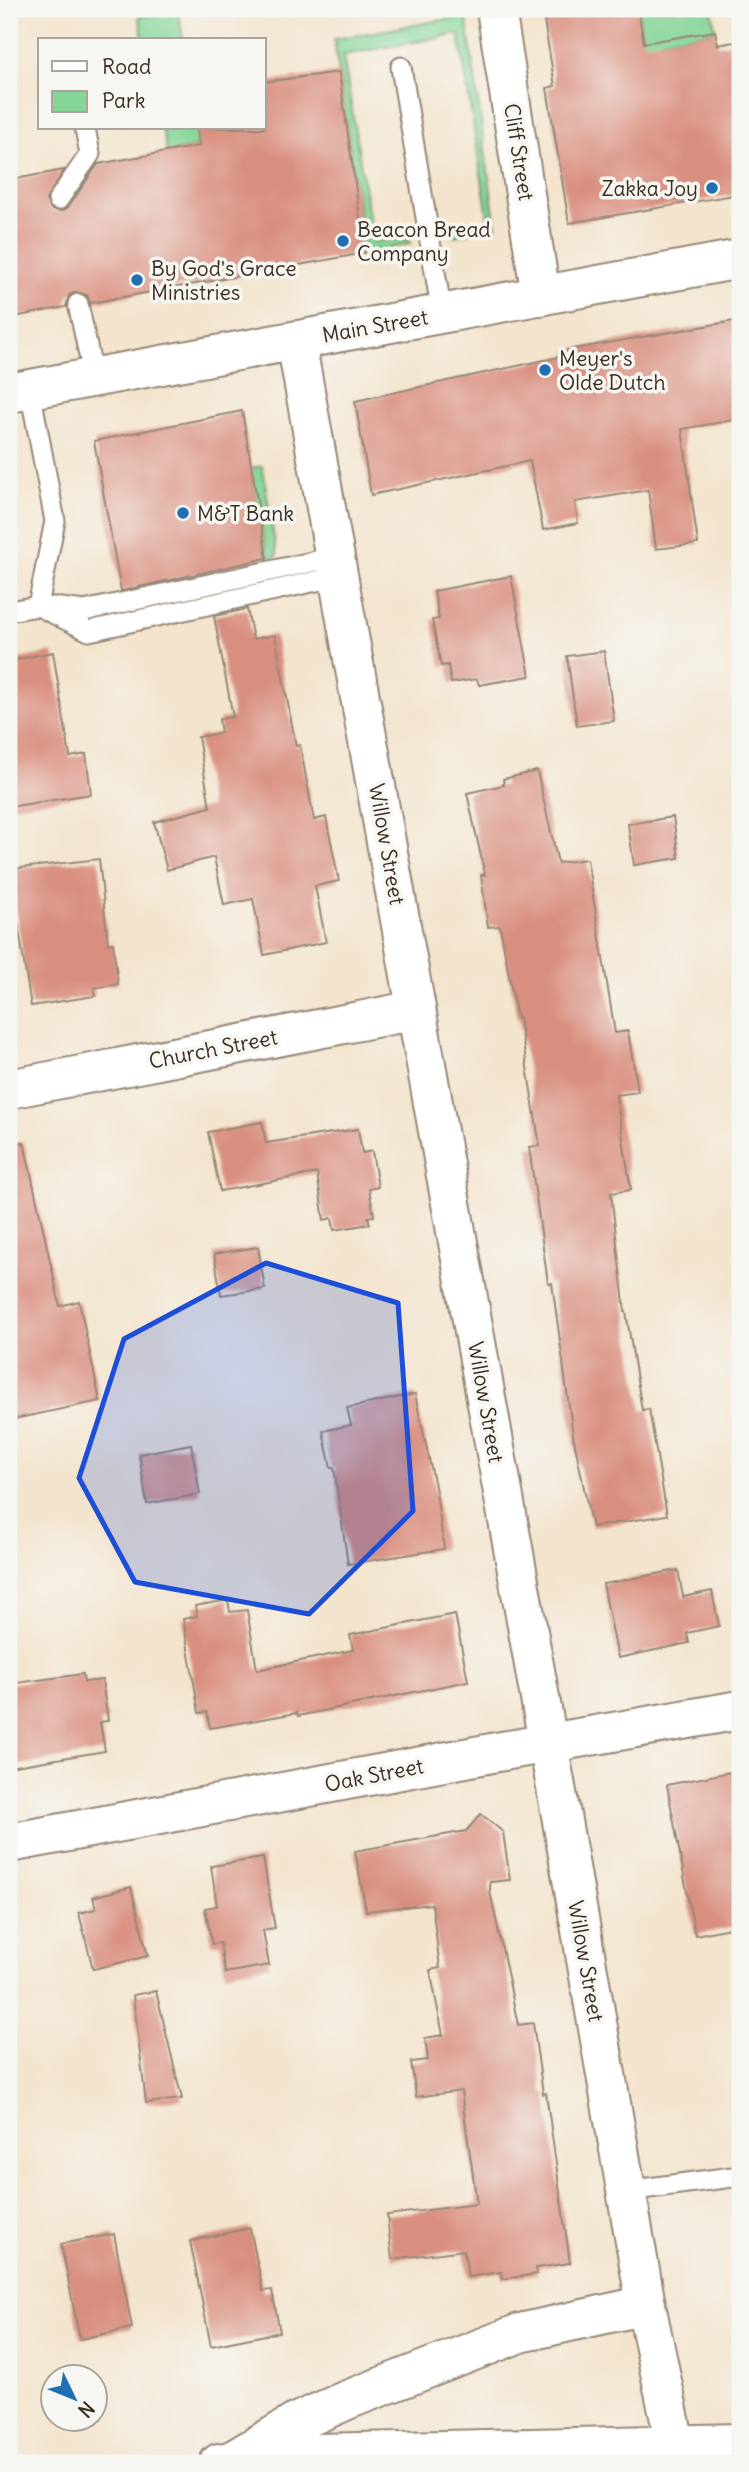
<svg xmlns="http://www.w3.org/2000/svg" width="749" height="2472" font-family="Delius,sans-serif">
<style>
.green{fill:#84d596;stroke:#60805a;stroke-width:2}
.building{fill:#d98f7f}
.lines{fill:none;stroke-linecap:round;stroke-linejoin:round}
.service-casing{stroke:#978776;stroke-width:23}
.minor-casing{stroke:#978776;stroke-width:42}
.tertiary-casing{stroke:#978776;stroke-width:42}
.secondary-casing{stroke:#978776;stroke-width:42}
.service{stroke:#fff;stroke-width:19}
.minor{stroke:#fff;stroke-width:38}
.tertiary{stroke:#fff;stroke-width:38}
.secondary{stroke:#fff;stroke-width:38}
.marked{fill:#1d4ed8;fill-opacity:0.2;stroke:#1d4ed8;stroke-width:5;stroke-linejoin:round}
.poi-dot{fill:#1f6fb2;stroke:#f6f6f2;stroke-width:2.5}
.labels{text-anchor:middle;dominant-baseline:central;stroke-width:7;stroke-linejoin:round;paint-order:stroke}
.street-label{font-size:21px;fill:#3b2a1e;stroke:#f6f6f2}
.poi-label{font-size:21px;fill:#3b2a1e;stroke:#f6f6f2;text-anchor:start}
</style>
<rect width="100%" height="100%" fill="#f6f6f2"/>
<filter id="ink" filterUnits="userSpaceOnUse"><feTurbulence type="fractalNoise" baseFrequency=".0143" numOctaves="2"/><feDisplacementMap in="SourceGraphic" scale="14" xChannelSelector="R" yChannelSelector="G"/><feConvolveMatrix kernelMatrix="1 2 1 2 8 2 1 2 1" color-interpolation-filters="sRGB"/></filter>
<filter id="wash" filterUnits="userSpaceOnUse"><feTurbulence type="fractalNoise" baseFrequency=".00686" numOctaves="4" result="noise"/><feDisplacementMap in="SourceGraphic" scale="28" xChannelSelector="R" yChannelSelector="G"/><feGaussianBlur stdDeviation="1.57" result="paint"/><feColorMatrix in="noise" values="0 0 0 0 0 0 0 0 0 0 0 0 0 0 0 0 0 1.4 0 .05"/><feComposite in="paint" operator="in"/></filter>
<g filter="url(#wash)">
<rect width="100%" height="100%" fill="#f3e4cd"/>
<g class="green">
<polygon points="158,9 178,9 183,40 144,40 139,17 158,13"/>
<polygon points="638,9 712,9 715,31 662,40 623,107 642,36"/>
<polygon points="466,16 496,228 454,236 456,229 489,223 459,34 343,55 373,242 404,238 410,241 410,244 365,253 334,39"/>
<polygon points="162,128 196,128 199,146 167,152"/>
<polygon points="262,466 277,556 267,558 251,468"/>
</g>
<g id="blocks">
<g class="building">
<polygon points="542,9 638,9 644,43 715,31 718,45 740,41 740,194 569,223 547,88 555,86"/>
<polygon points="339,72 365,253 90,303 87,295 76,292 69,295 66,307 9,318 9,180 64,170 46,200 52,210 63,211 68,207 98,164 199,146 196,128 264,128 264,82"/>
<polygon points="740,320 740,419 682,429 698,544 656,549 648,490 575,502 578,523 543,530 530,461 371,495 355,401 568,355 567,350"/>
<polygon points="242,411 267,558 121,591 94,441"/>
<polygon points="511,576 530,676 479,685 477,679 451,683 448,665 441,666 432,620 439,619 434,591"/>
<polygon points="247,609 253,639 275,635 296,746 300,745 314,820 326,817 339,881 315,886 326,942 264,955 253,899 224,905 214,857 167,870 154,822 210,807 198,737 221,733 219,719 233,717 214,616"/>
<polygon points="604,651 614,721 577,726 567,656"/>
<polygon points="53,652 70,757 86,754 91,794 9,807 9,661"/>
<polygon points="537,771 558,863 587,859 615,1033 628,1031 638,1092 616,1095 631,1190 611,1193 625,1312 626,1312 642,1410 649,1409 667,1515 592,1527 573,1435 552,1283 548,1283 529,1147 540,1146 519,1018 517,1019 500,926 488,927 481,875 485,875 467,793 504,785 503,779"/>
<polygon points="673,817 679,858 634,865 628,824"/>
<polygon points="99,859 108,944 113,943 118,984 94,988 95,996 31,1006 17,918 12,869"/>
<polygon points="262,1122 266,1143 358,1129 362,1153 372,1151 378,1187 369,1189 374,1216 368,1217 370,1224 334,1230 332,1218 324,1220 317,1173 220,1191 208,1132"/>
<polygon points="24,1142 60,1306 79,1301 100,1401 9,1420 9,1143"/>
<polygon points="258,1247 265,1289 221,1295 214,1254"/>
<polygon points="415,1394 436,1491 444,1549 348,1564 334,1468 331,1468 323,1431 351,1425 347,1408"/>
<polygon points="191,1444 200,1494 147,1504 139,1454"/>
<polygon points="678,1570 683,1597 712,1591 719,1626 687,1633 689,1643 618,1658 603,1584"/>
<polygon points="228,1600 230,1612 247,1610 257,1670 353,1650 350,1635 455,1614 468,1681 298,1716 297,1713 210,1728 207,1712 199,1713 183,1619 197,1616 195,1606"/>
<polygon points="83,1674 84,1682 102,1680 108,1721 100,1722 105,1751 9,1767 9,1684"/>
<polygon points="740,1770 740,1926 695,1935 667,1785"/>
<polygon points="481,1814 503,1832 510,1880 490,1882 490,1891 518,2025 533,2023 543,2094 546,2093 570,2263 536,2268 537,2274 502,2279 501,2272 468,2277 464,2250 392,2259 387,2215 477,2204 461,2091 416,2097 411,2062 428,2060 425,2038 443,2035 430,1970 440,1968 432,1904 366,1911 355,1851 466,1831"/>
<polygon points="263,1858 275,1928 263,1930 269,1965 225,1973 220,1943 212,1944 205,1908 217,1906 211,1866"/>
<polygon points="131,1887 148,1956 93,1969 79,1913 96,1909 93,1897"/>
<polygon points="156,1991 182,2099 146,2103 133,1995"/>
<polygon points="250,2228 263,2291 272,2290 280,2332 211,2346 190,2241"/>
<polygon points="114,2234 132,2328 80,2339 61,2244"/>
</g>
</g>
</g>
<g filter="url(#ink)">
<use href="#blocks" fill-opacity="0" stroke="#978776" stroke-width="2"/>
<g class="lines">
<defs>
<g id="service">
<polyline points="401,67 442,314"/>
<polyline points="58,200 90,154 85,128"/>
<polyline points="78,304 94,378"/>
<polyline points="38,606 89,631 339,576"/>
<polyline points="53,607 84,611 335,557"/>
<polyline points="9,611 38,606 55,521 30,390"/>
<polyline points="626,2191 740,2176"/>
</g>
<g id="minor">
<polyline points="496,9 541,296"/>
<polyline points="296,341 561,1815 646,2305 679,2463"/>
<polyline points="9,1089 416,1010"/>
<polyline points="9,1843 497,1752 740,1710"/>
<polyline points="231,2461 297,2422 347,2400 520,2333 646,2305"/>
</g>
<polyline id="tertiary" points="219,2463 273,2454 740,2443"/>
<polyline id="secondary" points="9,393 740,259"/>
</defs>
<use href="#service" class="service-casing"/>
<use href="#minor" class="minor-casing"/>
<use href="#tertiary" class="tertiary-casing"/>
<use href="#secondary" class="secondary-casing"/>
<use href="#service" class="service"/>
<use href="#minor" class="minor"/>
<use href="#tertiary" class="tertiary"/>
<use href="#secondary" class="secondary"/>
</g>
</g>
<path class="marked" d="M266,1263L398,1303L413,1511L309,1614L135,1582L79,1478L124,1339Z"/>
<g class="poi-dot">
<circle cx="712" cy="188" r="7"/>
<circle cx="343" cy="241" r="7"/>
<circle cx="137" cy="280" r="7"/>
<circle cx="545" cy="370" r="7"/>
<circle cx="183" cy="513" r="7"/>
</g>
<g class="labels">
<g class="street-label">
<text transform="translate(519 152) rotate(81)">Cliff Street</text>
<text transform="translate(375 326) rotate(-10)">Main Street</text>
<text transform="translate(387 844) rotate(80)">Willow Street</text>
<text transform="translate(213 1049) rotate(-11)">Church Street</text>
<text transform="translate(486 1402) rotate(80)">Willow Street</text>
<text transform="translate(374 1775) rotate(-11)">Oak Street</text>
<text transform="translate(586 1961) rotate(80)">Willow Street</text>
</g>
<g class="poi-label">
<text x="698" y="188" text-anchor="end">Zakka Joy</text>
<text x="357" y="229">Beacon Bread<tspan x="357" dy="24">Company</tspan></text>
<text x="151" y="268">By God's Grace<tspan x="151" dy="24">Ministries</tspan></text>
<text x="559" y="358">Meyer's<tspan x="559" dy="24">Olde Dutch</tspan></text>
<text x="197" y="513">M&amp;T Bank</text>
</g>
</g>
<rect width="749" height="2472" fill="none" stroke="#f6f6f2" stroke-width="35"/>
<rect x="38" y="38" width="228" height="91" fill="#f6f6f2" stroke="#aba49d" stroke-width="2"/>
<rect x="52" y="61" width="35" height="10" fill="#ffffff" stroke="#aba49d" stroke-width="2"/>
<text x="102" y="74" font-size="21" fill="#3b2a1e">Road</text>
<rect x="52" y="91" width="35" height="21" fill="#84d596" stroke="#aba49d" stroke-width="2"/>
<text x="102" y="108" font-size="21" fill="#3b2a1e">Park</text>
<g transform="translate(74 2398) rotate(133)"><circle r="33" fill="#f6f6f2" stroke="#aba49d" stroke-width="2"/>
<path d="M0-5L12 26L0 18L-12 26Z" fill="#1f6fb2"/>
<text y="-10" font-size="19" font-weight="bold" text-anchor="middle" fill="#3b2a1e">N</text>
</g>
</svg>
